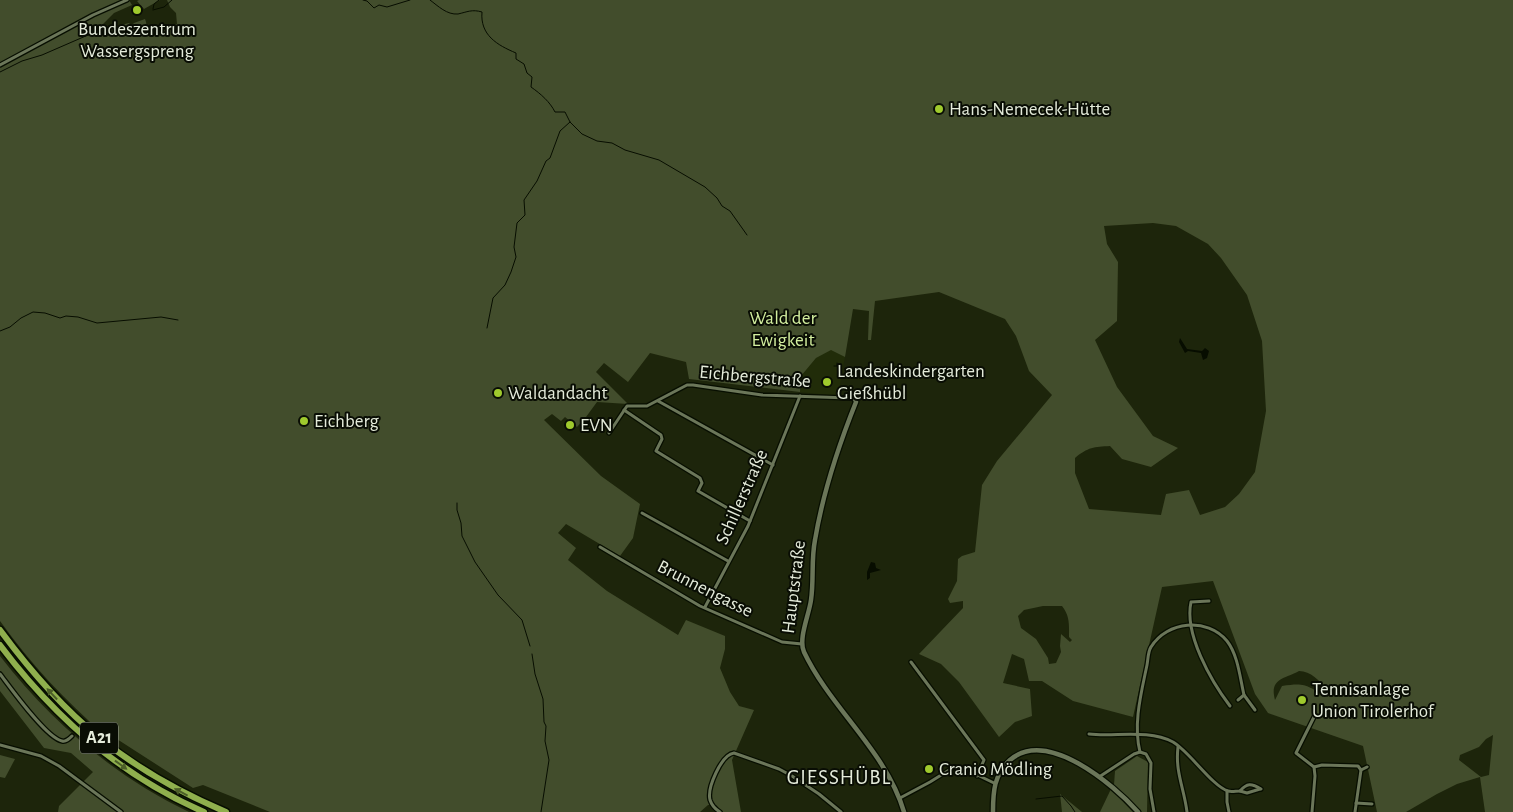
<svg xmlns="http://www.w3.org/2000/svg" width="1513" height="812" font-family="'Alegreya Sans',sans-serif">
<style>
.built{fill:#212c09}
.green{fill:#424d2c;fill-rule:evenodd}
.water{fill:#070d00}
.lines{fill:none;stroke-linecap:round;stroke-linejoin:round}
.stream{stroke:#070d00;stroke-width:1}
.street-casing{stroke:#070e00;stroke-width:5.5}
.secondary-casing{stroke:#070e00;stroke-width:7}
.highway-casing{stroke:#070e00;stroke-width:9}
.street{stroke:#6b7659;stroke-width:3}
.secondary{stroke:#6b7659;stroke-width:4.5}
.highway{stroke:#8faf4d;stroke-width:6}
.oneway{fill:#4c5e28}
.poi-dot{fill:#9fca2d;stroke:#090d04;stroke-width:2}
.labels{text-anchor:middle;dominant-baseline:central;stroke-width:4;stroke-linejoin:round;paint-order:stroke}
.shield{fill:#090d04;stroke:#a2a89a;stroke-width:1}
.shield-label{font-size:18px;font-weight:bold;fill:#e4ebda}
.poi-label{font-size:19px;fill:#e4ebda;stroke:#090d04;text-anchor:start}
.park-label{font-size:19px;fill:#d3ef9f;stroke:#090d04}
.street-label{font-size:19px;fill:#e4ebda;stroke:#090d04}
.quarter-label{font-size:21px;letter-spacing:1px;fill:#e4ebda;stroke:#090d04}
</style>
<rect width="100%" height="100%" fill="#1d250b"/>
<polygon class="built" points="831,349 845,357 838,396 800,392 801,376 816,358"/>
<g class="green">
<path d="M0,0H129L132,5L114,13L103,24L105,29L129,23L131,26L134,23L145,19L146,22L148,35L150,37L177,24L176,13L170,7L167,0H1513V812H1485L1480,777L1457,784L1437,794L1406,812H1377L1363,746L1268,713L1255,694L1213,581L1162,587L1133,717L1073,701L1042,681H1029L1024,659L1012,654L1003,683L1030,689L1032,716L1015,722L999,737L959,682L941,664L919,654L963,608V601L950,603L948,599L957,581L958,559L962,556L975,552L982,485L997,461L1052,395L1029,371L1016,336L1005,319L939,292L875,301L871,340H868L869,311L853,309L845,357L831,350L816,358L801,376L800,392L689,379L686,362L650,353L628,382L604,363L596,372L628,404L597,402L586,417L577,427L565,417L561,421L552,414L544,420L601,476L640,504L633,538L620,556L566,524L558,533L576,548L568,560L607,591L678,635L686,620L725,636V649L720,668L730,692L739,706L754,710L732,760L741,812H723L716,805H708L700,812H270L203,785L193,788L106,732L104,734C65,701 30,663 0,621ZM1153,223L1176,226L1208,244L1221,258L1247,295L1262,341L1266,411L1255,472L1239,494L1225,507L1200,515L1189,490L1166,494L1161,515L1089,509L1075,473V458C1088,447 1094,447 1110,446L1122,459L1151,467L1178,448L1153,436L1117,387L1095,340L1117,321L1118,262L1107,244L1104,226ZM1043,606H1062C1070,616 1069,625 1069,637L1072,640L1070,642L1061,634L1060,646L1061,652L1056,663L1049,664L1048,658L1036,639L1021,628L1018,616L1024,610ZM1299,671C1311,671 1319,681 1327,689L1328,697C1306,686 1307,682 1282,686L1275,700C1269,678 1285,679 1299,671ZM1493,735L1489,775L1481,777L1459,760L1460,755L1479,747L1486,739Z"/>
<polygon points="139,0 160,0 144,9 137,1"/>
<path d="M0,656C51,722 114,776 189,812H58L59,806L93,772L71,753L44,748L0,691Z"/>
<polygon points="0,755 15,759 5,778 0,777"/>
<polygon points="1137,756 1148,762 1147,812 1141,812 1114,785 1115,771"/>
<polygon points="1111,789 1133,812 1100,812"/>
<polygon points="1060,794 1082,812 1062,812"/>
</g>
<g class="water">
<polygon points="1180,338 1187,349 1202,351 1205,348 1209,351 1207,358 1203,360 1201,353 1188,351 1185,353 1179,342"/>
<polygon points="871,562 875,563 876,568 881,570 870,573 870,578 867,580 867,572"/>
</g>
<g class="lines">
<g class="stream">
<polyline points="363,0 367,1 374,8 379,5 387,7 410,0"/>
<path d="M430,0C438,6 447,15 458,14C467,12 472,9 482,12C480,35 497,45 516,53V59L524,64L527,73L532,77L531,87C541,94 550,102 555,112H565L570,122L582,134L597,141L612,143L625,150L659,160L705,187L717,198L722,206L730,211L747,235"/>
<polyline points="153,9 154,4 159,0"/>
<polyline points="153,10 164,7 172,0"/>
<polyline points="0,72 22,61 42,55 88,35 98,36 102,32 105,33"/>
<polyline points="487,328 493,298 505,285 511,272 516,257 514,247 517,223 525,215 524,200 537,181 546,161 550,158 560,131 570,122"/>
<polyline points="0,331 10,327 21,318 33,312 45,313 60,318 66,316 78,317 97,323 161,317 178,320"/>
<polyline points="834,366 837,366 837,363"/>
<polyline points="457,503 457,510 461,523 462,536 475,562 498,595 522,620 530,646"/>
<polyline points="532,654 535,674 543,699 544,722 546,726 545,741 549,760 541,812"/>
<polyline points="1036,799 1062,796 1071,806 1075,812"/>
</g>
<defs>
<g id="street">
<polyline points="0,65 93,15 127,0"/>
<polyline points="658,401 773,465"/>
<polyline points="624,410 661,435 662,439 656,451 700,478 702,483 698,491 750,521"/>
<polyline points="609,433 627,406 647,406 687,385 693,385 762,395 849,398 853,398 856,402"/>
<polyline points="642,513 728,561"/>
<polyline points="600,547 700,606 782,642 802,644"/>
<path d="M1209,601L1191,602C1184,634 1211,681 1230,706"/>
<polyline points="705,607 748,526 800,396"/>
<polyline points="911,662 984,760 977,776"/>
<path d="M0,674C10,687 46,738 62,741C66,742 69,739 72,736"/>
<polyline points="1244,695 1255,710"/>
<path d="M1089,734C1115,737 1148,729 1173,742C1189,751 1212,786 1228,791C1231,792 1236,791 1240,791C1247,783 1251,783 1261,789"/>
<polyline points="0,745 41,756 59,766 121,812"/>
<path d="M1178,747C1175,772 1184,788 1187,812"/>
<path d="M1140,752C1133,724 1141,694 1147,665C1148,660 1148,651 1151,647C1167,621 1207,617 1227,641C1238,655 1240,678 1244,695L1238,700"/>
<polyline points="1314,767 1322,765 1358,766 1361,770 1355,812"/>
<polyline points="1361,770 1367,767"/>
<polyline points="1099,777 1134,754 1140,752 1146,754 1151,763 1150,789 1154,812"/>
<polyline points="1227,791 1227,802 1229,812"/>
<polyline points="1240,791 1247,793 1260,789"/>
<polyline points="900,798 930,782 954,767 965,769 994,783"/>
<polyline points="1356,803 1372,804"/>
<path d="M720,812C715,809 712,806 710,800C707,788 721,755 734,753L779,769L792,776L819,794L841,812"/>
<polyline points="1312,812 1315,776 1314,767 1296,753 1315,715"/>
</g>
<g id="secondary">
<path d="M856,402C838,447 823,492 815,540C811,560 814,580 811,600C809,615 798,639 804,652C831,709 886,751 904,812"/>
<path d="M993,812C993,791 994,775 1010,760C1047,728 1113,784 1138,812"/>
</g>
<g id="highway">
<path d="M0,630C65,718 125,769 226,812"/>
<path d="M0,645C54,717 121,776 204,812"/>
</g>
</defs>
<use href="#street" class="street-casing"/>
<use href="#secondary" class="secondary-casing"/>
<use href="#highway" class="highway-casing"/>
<use href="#street" class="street"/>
<use href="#secondary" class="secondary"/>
<use href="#highway" class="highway"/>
</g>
<defs><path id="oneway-solid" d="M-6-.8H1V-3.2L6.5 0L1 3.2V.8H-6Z" transform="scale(1.25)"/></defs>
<g class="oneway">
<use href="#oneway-solid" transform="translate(52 694) rotate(-133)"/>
<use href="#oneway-solid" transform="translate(121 765) rotate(36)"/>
<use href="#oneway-solid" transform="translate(181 792) rotate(-152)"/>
</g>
<g class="poi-dot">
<circle cx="137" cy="10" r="5"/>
<circle cx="939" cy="109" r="5"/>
<circle cx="827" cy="382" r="5"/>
<circle cx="498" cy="393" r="5"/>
<circle cx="304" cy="421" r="5"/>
<circle cx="570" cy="425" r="5"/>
<circle cx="1302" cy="700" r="5"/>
<circle cx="929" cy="769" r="5"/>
</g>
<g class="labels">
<rect class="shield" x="80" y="722.5" width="38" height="31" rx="4"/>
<g class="shield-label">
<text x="99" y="738">A21</text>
</g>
<g class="poi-label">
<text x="137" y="29" text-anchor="middle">Bundeszentrum<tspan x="137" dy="22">Wassergspreng</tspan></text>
<text x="949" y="109">Hans-Nemecek-Hütte</text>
<text x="837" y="371">Landeskindergarten<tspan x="837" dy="22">Gießhübl</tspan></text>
<text x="508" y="393">Waldandacht</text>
<text x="314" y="421">Eichberg</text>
<text x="580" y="425">EVN</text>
<text x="1312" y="689">Tennisanlage<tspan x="1312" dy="22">Union Tirolerhof</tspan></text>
<text x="939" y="769">Cranio Mödling</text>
</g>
<g class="park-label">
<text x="783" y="318">Wald der<tspan x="783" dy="22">Ewigkeit</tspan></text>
</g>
<g class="street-label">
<text transform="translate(755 377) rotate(5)">Eichbergstraße</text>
<text transform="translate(742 497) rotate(-66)">Schillerstraße</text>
<text transform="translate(794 587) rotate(-83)">Hauptstraße</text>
<text transform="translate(705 589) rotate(27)">Brunnengasse</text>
</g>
<g class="quarter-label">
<text x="839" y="777">GIESSHÜBL</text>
</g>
</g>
</svg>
